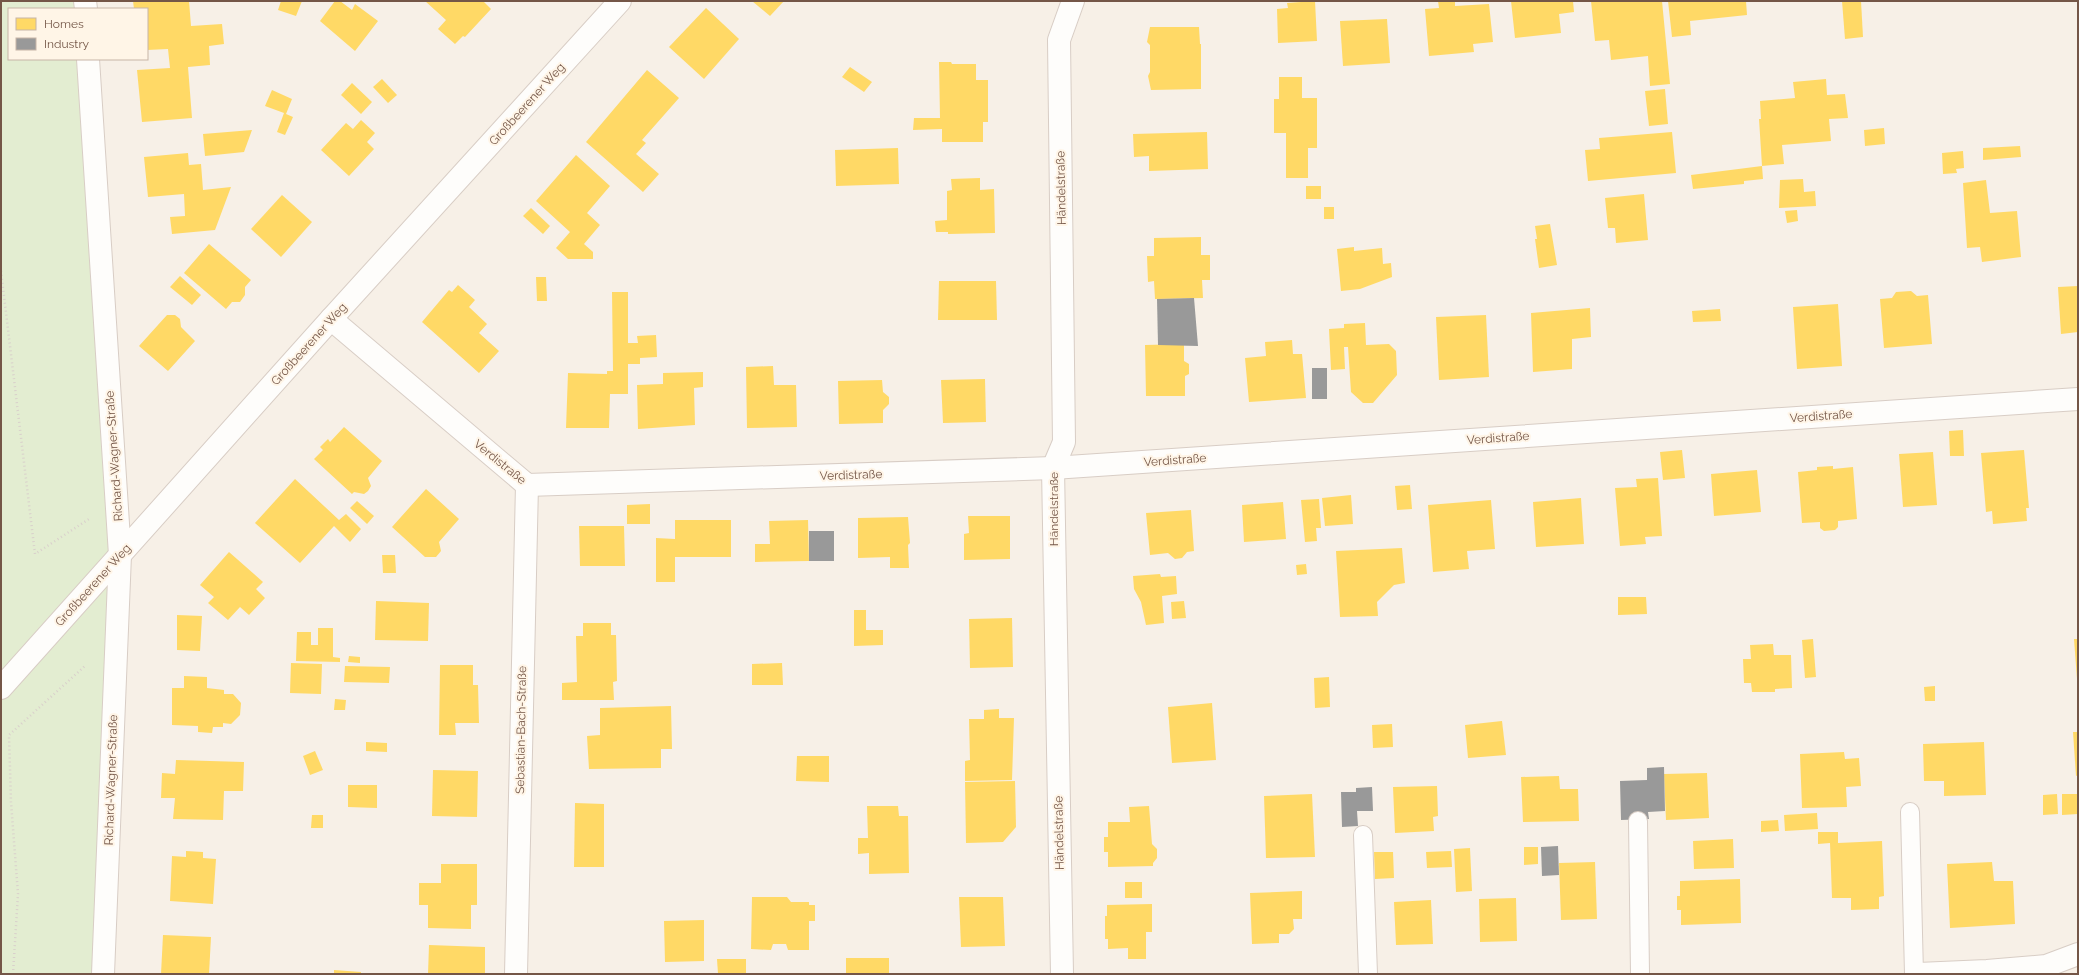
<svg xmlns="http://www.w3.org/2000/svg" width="2079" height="975" font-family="Raleway,sans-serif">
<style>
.green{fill:#e3edd1}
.homes{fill:#ffd966}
.industry{fill:#999}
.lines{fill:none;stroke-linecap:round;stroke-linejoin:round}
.lane-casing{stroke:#d8cdc5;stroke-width:20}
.street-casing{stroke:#d8cdc5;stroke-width:24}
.path{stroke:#d9d0cb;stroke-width:2.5;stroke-dasharray:1 3;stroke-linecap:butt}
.lane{stroke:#fefdfb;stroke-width:18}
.street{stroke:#fefdfb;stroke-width:22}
.labels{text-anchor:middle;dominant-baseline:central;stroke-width:4;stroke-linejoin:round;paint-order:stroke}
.street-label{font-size:12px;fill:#745647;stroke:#fff5e7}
</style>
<rect width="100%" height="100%" fill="#f7f0e7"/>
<polygon class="green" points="1,1 85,1 86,9 9,9 9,59 89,59 120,555 103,974 1,974"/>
<g class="homes">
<polygon points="133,1 189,1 191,26 222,24 224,44 209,46 210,65 188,67 192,118 142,122 137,70 170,68 168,49 147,50 147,9 134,9"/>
<polygon points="281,1 302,1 296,16 278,10"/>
<polygon points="335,1 340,1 352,10 355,4 378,21 355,51 320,21"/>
<polygon points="425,1 483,1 491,9 465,37 463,36 455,44 438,29 446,20"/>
<polygon points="752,1 784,1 770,16"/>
<polygon points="1315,1 1317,41 1278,43 1277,9 1288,8 1287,3"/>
<polygon points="1438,1 1455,1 1455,6 1489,4 1493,42 1473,44 1474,52 1429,56 1425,9 1439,8"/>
<polygon points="1511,1 1573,1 1574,12 1559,14 1561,33 1515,38"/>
<polygon points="1591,1 1662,1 1670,84 1650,86 1648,56 1611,60 1609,40 1595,41"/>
<polygon points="1668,1 1746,1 1747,15 1690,21 1691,35 1672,37"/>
<polygon points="1842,1 1861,1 1863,37 1845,39"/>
<polygon points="706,8 739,39 704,79 669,47"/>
<polygon points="1387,19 1390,63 1343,66 1340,21"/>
<polygon points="1150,27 1199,27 1200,44 1201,44 1201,89 1151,90 1148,76 1150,72 1150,45 1147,42"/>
<polygon points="939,62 951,62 952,64 976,64 976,80 988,80 988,122 983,122 983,142 942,142 942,129 913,130 914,118 940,118"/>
<polygon points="850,67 872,82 864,92 842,77"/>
<polygon points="647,70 679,98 642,140 646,143 636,154 659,174 643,192 586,142"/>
<polygon points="1279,77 1302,77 1302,98 1317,98 1317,148 1308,148 1308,178 1286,178 1286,133 1274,133 1274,99 1279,99"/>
<polygon points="382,79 397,95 388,103 373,87"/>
<polygon points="1826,79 1827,95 1845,94 1848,118 1829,119 1831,141 1782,145 1784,164 1762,166 1759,119 1761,119 1760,101 1795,98 1793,82"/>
<polygon points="352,83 372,102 361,114 341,95"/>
<polygon points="1665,89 1668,124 1649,126 1645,91"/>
<polygon points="272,90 292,99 286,114 293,117 285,135 277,132 284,113 265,106"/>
<polygon points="361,120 375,133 367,142 374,149 349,176 321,150 346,123 353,129"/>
<polygon points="1884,128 1885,144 1865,146 1864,130"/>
<polygon points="252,130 244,152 205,156 203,134"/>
<polygon points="1207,132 1208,169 1149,171 1149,156 1134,157 1133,134"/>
<polygon points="1672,132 1676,173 1588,181 1585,150 1600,149 1599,138"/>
<polygon points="2020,146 2021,157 1983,160 1983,148"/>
<polygon points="898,148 899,184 836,186 835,150"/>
<polygon points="1963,151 1964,168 1956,169 1957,173 1943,174 1942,153"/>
<polygon points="188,153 189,165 201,164 203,190 231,187 215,230 172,234 170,217 185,216 184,194 148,197 144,157"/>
<polygon points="576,155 610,186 587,213 600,225 584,244 593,252 593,259 568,259 556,248 570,232 536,201"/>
<polygon points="1762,166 1763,179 1744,181 1744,184 1693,189 1691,175"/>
<polygon points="980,178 980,190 994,189 995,233 948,234 948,232 936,232 935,221 947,220 947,191 952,190 951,179"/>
<polygon points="1803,179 1804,192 1815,191 1816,206 1779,208 1780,180"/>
<polygon points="1986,180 1990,213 2017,211 2021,257 1982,262 1980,247 1967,248 1963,183"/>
<rect x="1306" y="186" width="15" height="13"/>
<polygon points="1644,194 1648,240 1616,243 1615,228 1608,228 1605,198"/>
<polygon points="282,195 312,222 281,257 251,229"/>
<rect x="1324" y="207" width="10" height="12"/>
<polygon points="531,208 550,226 543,234 523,216"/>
<polygon points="1797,210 1798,221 1787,223 1785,211"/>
<polygon points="1550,224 1557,265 1539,268 1535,239 1537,239 1535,226"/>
<polygon points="1201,237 1201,255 1210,255 1210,280 1202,280 1203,298 1155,299 1154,281 1148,282 1147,256 1154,256 1154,238"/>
<polygon points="209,244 251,280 245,287 245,295 240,302 232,302 226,309 184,273"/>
<polygon points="1354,247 1354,251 1382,248 1383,264 1391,263 1392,277 1360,289 1341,291 1337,249"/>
<polygon points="180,276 201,295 192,305 170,287"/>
<polygon points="536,277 546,277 547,301 537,301"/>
<polygon points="939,281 996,281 997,320 938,320"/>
<polygon points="458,285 475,300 469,307 487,324 479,333 499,351 479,373 422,322 449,290 452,292"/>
<polygon points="2078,286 2078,332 2061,334 2058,287"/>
<polygon points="1911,291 1917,296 1928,295 1932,344 1884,348 1880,299 1892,298 1896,292"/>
<polygon points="612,292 628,292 628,343 638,343 637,336 656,335 657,357 640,358 640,364 628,364 628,394 610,394 609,428 566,428 568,373 607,374 607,371 613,371"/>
<polygon points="1838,304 1842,366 1797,369 1793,307"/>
<polygon points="1590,308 1591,337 1572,339 1572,369 1533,372 1531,313"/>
<polygon points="1720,309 1721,321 1693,322 1692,311"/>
<polygon points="167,315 175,315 180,319 181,327 195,341 168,371 139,346"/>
<polygon points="1486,315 1489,377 1439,380 1436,317"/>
<polygon points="1365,323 1366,345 1389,344 1396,351 1397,375 1373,403 1363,403 1351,392 1348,347 1344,347 1345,369 1331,370 1329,329 1344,328 1344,324"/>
<polygon points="1292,340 1293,354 1302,354 1306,398 1249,402 1245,358 1266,356 1265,342"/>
<polygon points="1184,344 1184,361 1189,364 1189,374 1185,376 1185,396 1146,396 1145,345"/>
<polygon points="773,366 774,385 796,385 797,427 747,428 746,367"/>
<polygon points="703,372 703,387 694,388 695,425 638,429 637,385 663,384 663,373"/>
<polygon points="985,379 986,422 943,423 941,380"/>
<polygon points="882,380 883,392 889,397 889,404 883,410 883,423 839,424 838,381"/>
<polygon points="344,427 382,461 368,478 371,486 368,491 364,494 354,492 352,494 314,459 323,450 320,447 328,439 330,442"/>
<polygon points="1963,430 1964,456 1950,456 1949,431"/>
<polygon points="1682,450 1685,478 1663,480 1660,452"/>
<polygon points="2024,450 2029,508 2026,508 2027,521 1993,524 1992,511 1986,512 1981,453"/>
<polygon points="1933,452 1937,505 1903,507 1899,454"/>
<polygon points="1833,466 1833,469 1853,467 1857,519 1838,521 1838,527 1835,530 1824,531 1820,528 1820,522 1802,523 1798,472 1817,470 1817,467"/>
<polygon points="1757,470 1761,512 1714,516 1711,474"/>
<polygon points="1658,478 1662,536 1645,537 1646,544 1620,546 1615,488 1637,487 1636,479"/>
<polygon points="295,479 339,520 346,514 361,529 350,542 334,526 300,563 255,523"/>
<polygon points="1410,485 1412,509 1397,510 1395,486"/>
<polygon points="426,489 459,519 439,542 441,551 436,557 425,557 392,527"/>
<polygon points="1351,495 1353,524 1325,526 1322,498"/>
<polygon points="1581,498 1584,544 1536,547 1533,502"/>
<polygon points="1319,499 1321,528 1316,528 1317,541 1305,542 1301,500"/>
<polygon points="1491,500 1495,549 1467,551 1469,569 1433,572 1428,505"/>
<polygon points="357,501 374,516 367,524 350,508"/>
<polygon points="1283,502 1286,539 1244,542 1242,505"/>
<polygon points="650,504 650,524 627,524 627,505"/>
<polygon points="1191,510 1194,551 1187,552 1182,558 1175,559 1168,553 1150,555 1146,513"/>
<polygon points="968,516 1010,516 1010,559 964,560 964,534 969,533"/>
<polygon points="908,517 910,543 908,545 909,568 890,568 890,557 858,558 858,518"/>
<polygon points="675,520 731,520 731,557 675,557 675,582 656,582 656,538 675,539"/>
<polygon points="808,520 809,561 755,562 755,544 770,544 769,521"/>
<polygon points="579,526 624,526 625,566 580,566"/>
<polygon points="1402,548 1405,583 1394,585 1377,602 1378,616 1340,617 1336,551"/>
<polygon points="229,552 263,582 256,589 265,598 249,615 240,607 228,620 208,603 214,597 200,585"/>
<polygon points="382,555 395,555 396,573 383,573"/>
<polygon points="1306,564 1307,574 1297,575 1296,565"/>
<polygon points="1160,574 1161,577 1176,576 1177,594 1162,596 1164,623 1146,625 1141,602 1134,589 1133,576"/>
<polygon points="1618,597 1646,597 1647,614 1618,615"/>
<polygon points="376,601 429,603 428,641 375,640"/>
<polygon points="1184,601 1186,618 1172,619 1171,602"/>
<polygon points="854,610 866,610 866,630 883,630 883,645 854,646"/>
<polygon points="177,615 202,616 200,651 177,650"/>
<polygon points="1012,618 1013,667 970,668 969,619"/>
<polygon points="583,623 611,623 611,635 616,635 617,681 613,682 614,700 562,700 562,683 577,682 576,636 583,636"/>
<polygon points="318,628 333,628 333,657 340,658 340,662 296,661 297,632 311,632 311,645 318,645"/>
<polygon points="1813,639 1816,677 1805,678 1802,640"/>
<polygon points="2074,639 2078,639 2078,679 2077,679"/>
<polygon points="1773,644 1774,655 1791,655 1792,688 1775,689 1775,692 1752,692 1751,683 1744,683 1743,659 1751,659 1750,645"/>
<polygon points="349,656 360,657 360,663 348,662"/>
<polygon points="291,663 322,664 321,694 290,693"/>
<polygon points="782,663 783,685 752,685 752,664"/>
<polygon points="440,665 473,665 473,685 478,685 479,723 455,723 456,735 439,735"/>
<polygon points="345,666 390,667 389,683 344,682"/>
<polygon points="184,676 207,677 207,688 224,690 224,694 233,694 241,703 240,715 231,724 223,723 223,727 213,727 212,733 198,732 198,726 172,725 172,688 184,688"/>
<polygon points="1329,677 1330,707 1315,708 1314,678"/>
<polygon points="1935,686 1935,701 1925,701 1924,687"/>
<polygon points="335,699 346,700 345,710 334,710"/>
<polygon points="1212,703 1216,760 1172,763 1168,707"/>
<polygon points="671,706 672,749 661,749 661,768 589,769 587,736 600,735 600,708"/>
<polygon points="999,709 999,718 1014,718 1012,780 965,781 965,761 970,760 969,719 984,719 984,710"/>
<polygon points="1502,721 1506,755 1468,758 1465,725"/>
<polygon points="1392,724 1393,747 1373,748 1372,725"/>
<polygon points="2073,732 2078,732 2078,775 2076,776"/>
<polygon points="366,742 387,743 387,752 366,751"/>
<polygon points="1984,742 1986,795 1944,796 1944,781 1924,781 1923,744"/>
<polygon points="315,751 323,770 310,775 303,756"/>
<polygon points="1844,752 1845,759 1859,758 1861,786 1846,787 1847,807 1802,808 1800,754"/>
<polygon points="797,756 829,756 829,782 796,781"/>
<polygon points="176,760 244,762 243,791 224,791 223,820 173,819 175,798 161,798 162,773 175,774"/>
<polygon points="433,770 478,771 477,817 432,816"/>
<polygon points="1707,773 1709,818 1666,820 1664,774"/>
<polygon points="1559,776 1560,789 1578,789 1579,821 1523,822 1521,777"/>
<polygon points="1015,781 1016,827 1003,842 966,843 965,782"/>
<polygon points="348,785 377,785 377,808 348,807"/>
<polygon points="1437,786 1438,816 1433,817 1434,831 1395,833 1393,787"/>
<polygon points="1312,794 1315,857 1266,858 1264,796"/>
<polygon points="2057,794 2058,814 2043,815 2043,795"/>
<polygon points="2062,794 2078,794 2078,814 2062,815"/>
<polygon points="575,803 604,804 604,867 574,867"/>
<polygon points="867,806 898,806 899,816 908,816 909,873 869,874 869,853 858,854 858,838 868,838"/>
<polygon points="1149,806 1152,844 1157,849 1157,858 1153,863 1153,866 1108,867 1108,852 1104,852 1104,837 1108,837 1108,822 1130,822 1129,807"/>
<polygon points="1817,813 1818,829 1785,831 1784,815"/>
<polygon points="312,815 323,815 323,828 311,828"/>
<polygon points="1778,820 1779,831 1761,832 1761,821"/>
<polygon points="1818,832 1838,832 1838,843 1882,841 1884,896 1879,897 1879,909 1851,910 1851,898 1832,898 1830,843 1818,844"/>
<polygon points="1733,839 1734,868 1694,869 1693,841"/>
<polygon points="1524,847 1538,847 1538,864 1524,865"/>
<polygon points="1470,848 1472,891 1456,892 1454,849"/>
<polygon points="186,851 203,852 203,858 216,859 213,904 170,901 172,856 186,857"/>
<polygon points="1451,851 1452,867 1427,868 1426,852"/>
<polygon points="1374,852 1393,852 1394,878 1375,879"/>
<polygon points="1595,862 1597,919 1561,920 1559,863"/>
<polygon points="1992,862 1994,881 2013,881 2015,924 1950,928 1947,864"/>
<polygon points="441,864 477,864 477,905 471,905 471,929 428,928 428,905 419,905 419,883 441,883"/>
<polygon points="1740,879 1741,923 1681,925 1681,910 1677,910 1677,896 1680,896 1680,881"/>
<rect x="1125" y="882" width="17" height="16"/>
<polygon points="1302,891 1302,919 1293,919 1294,929 1289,934 1279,934 1279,943 1252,944 1250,893"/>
<polygon points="752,897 787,897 791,902 809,902 809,905 815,905 815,921 809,921 809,950 788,950 786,944 773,944 771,950 751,949"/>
<polygon points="959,897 1003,897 1005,946 961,947"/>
<polygon points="1516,898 1517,941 1480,942 1479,899"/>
<polygon points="1431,900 1433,944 1396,945 1394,902"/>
<polygon points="1152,904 1152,932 1146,932 1146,959 1128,959 1128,948 1108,949 1108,939 1105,939 1105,916 1107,916 1107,905"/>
<polygon points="704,920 704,961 665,962 664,921"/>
<polygon points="163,935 211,937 209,974 161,974"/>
<polygon points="429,945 485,947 485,974 428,974"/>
<rect x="846" y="958" width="43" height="16"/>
<polygon points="717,959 746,959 746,974 718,974"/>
<polygon points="334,970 361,972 361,974 334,974"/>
</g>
<g class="industry">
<polygon points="1194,298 1198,346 1158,345 1157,299"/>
<rect x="1312" y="368" width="15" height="31"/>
<rect x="809" y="531" width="25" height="30"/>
<polygon points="1664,767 1665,811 1648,812 1649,819 1621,820 1620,781 1647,780 1647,768"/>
<polygon points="1372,787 1373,811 1357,811 1358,826 1342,827 1341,792 1356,792 1356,788"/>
<polygon points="1558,846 1559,875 1542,876 1541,847"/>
</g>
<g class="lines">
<defs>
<g id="lane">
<polyline points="1910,812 1914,974"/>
<polyline points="1638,821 1640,974"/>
<polyline points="1363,835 1368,974"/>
</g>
<g id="street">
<polyline points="85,1 86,9"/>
<polyline points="88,59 120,555 103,974"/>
<polyline points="331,319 527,485 1053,468 2078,399"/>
<polyline points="1,688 331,319 620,1"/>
<polyline points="516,974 527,485"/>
<polyline points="1062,974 1053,468 1064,442 1059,40 1073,1"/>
<polyline points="1918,974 1987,971 2046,966 2078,954"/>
</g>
</defs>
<use href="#lane" class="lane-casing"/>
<use href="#street" class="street-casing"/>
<g class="path">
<polyline points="1,271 35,554 89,519"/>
<polyline points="13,974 18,894 11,802 9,735 86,665"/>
</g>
<use href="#lane" class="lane"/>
<use href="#street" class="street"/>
</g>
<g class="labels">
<g class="street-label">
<text transform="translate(527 104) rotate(-48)">Großbeerener Weg</text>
<text transform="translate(1061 188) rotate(-91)">Händelstraße</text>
<text transform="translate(309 344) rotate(-48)">Großbeerener Weg</text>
<text transform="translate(1821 416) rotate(-4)">Verdistraße</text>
<text transform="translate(1498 438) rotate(-4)">Verdistraße</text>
<text transform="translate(114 456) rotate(-94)">Richard-Wagner-Straße</text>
<text transform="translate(1175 460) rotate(-4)">Verdistraße</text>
<text transform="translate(500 462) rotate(39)">Verdistraße</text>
<text transform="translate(851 475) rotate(-2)">Verdistraße</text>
<text transform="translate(1054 509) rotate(-90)">Händelstraße</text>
<text transform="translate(93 585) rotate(-48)">Großbeerener Weg</text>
<text transform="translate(521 730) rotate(-89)">Sebastian-Bach-Straße</text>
<text transform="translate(111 780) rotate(-88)">Richard-Wagner-Straße</text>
<text transform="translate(1059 833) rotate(-91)">Händelstraße</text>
</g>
</g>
<rect width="2079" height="975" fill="none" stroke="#745647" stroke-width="4"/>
<rect x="8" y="8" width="140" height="52" fill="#fff5e7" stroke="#c7b5a7"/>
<rect x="16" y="18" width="20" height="12" fill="#ffd966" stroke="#c7b5a7"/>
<text x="44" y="28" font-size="12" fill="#745647">Homes</text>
<rect x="16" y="38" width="20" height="12" fill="#999999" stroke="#c7b5a7"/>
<text x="44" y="48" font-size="12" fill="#745647">Industry</text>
</svg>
